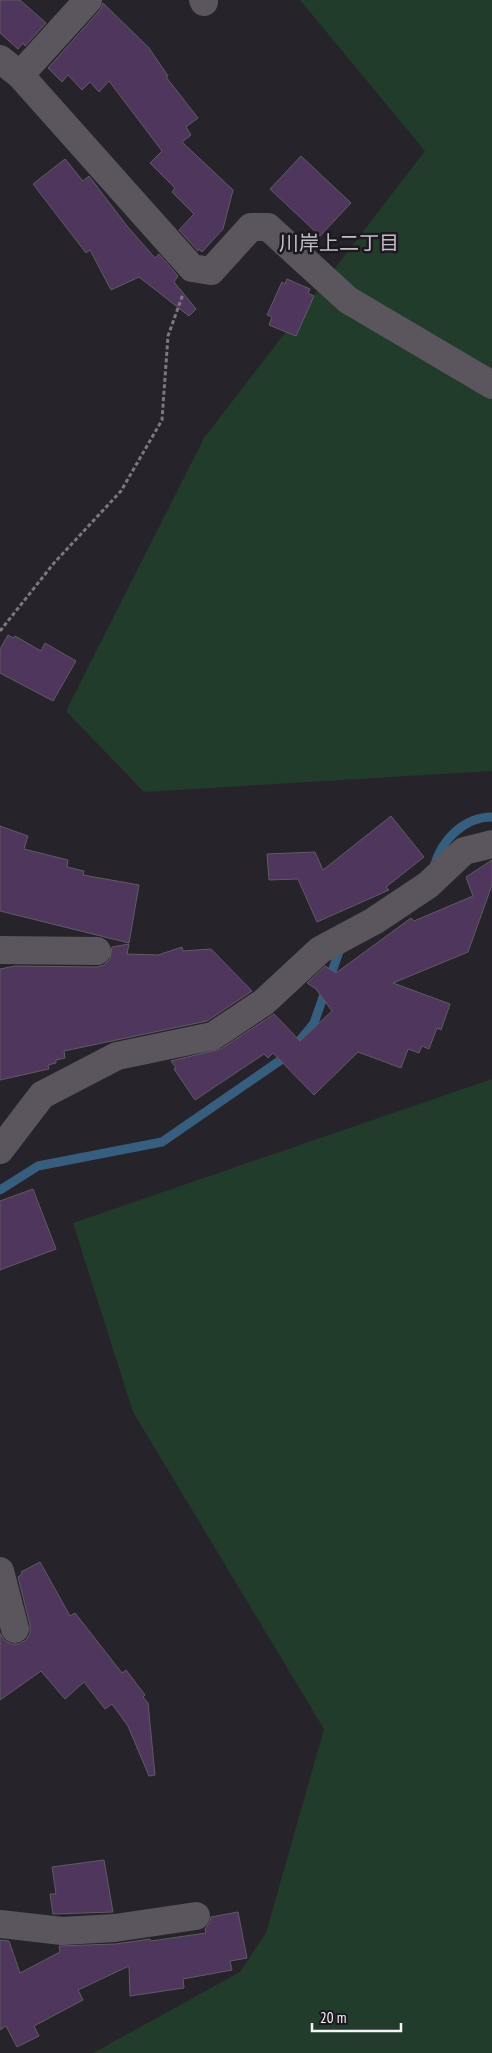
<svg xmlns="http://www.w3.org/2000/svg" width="492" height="2053" font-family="'PT Sans Narrow','Noto Sans JP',sans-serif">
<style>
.green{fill:#213c2a}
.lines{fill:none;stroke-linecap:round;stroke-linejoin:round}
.stream{stroke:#365e7f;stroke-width:9}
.building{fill:#4e365d;stroke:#605b64}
.path{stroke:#7b787e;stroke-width:3;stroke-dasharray:4 2.5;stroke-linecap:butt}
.minor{stroke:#5b565e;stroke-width:28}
.labels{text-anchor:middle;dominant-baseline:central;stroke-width:5;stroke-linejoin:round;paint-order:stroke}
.neighbourhood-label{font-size:20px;fill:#c3bdc7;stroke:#1d1920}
</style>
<rect width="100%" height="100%" fill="#27232a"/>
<g class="green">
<polygon points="300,0 492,0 492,771 144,792 66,711 204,438 425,151"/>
<polygon points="492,1079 492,2053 93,2053 240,1972 266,1933 324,1729 133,1412 73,1223"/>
</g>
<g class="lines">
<g class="stream">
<path d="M434,867C441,840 464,817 492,817"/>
<polyline points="0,1190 38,1166 162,1142 288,1055 314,1023 340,949 343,947"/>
</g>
</g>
<g class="building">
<polygon points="0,0 20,0 46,23 25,46 23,43 18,49 0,33"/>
<polygon points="103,3 149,48 168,76 166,77 198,118 186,127 191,135 182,142 233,190 223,229 202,252 199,249 198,251 179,230 194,214 172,192 175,188 150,163 162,151 109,81 99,92 90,82 82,90 68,75 62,82 48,68 100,10"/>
<polygon points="301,156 351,203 320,236 270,189"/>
<polygon points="65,159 83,181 89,176 127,226 155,258 159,254 178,276 174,282 196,309 189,316 139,277 111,290 90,250 86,253 33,184"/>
<polygon points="287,279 310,289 308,293 314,296 296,336 269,325 272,317 267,315 282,282 285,284"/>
<polygon points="8,635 13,638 15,636 41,651 45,643 76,661 53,701 0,673 0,649"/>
<polygon points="391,816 424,857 386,887 389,890 317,922 298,879 269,880 267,854 315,852 323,870"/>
<polygon points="0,826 28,836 24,849 68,860 67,867 84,871 83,875 139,885 129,943 0,911"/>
<polygon points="492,860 492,885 468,952 393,983 450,1004 441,1030 437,1028 429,1049 422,1046 419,1053 408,1049 401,1068 358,1052 314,1095 273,1053 268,1058 264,1054 195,1100 174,1069 176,1068 171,1061 221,1049 274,1014 300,1041 332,1011 316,989 307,983 325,966 336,973 411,918 414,921 473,896 466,877"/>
<polygon points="129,944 127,954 158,955 182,947 183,951 211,949 252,991 207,1021 64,1051 65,1058 56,1060 56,1063 48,1065 49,1069 0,1080 0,969 15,966 97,967 104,965 110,959 112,947"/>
<polygon points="33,1189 56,1249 0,1270 0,1201"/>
<polygon points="40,1562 70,1616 75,1613 122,1673 126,1670 145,1695 143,1697 148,1703 155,1775 149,1776 128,1726 112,1704 105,1709 84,1682 65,1699 41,1671 0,1700 0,1633 4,1640 11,1644 19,1644 26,1640 30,1634 30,1625 18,1577 22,1574 21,1572"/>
<polygon points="104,1860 113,1912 53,1914 50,1894 56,1894 52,1867"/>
<polygon points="238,1912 247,1958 230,1961 232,1970 183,1979 184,1988 130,1996 129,1966 78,1990 83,2000 34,2026 39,2036 17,2047 6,2026 0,2030 0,1940 9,1941 20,1973 60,1952 59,1946 116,1944 150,1939 151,1941 206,1933 205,1929 210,1922 211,1917"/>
</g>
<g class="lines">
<polyline class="path" points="0,631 54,563 121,491 162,420 168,336 183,294"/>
<g class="minor">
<polyline points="203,0 204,2"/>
<polyline points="0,59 20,75 192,268 211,271 251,227 268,227 348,300 492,385"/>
<polyline points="20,75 88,0"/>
<polyline points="0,950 97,951"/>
<polyline points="0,1150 42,1095 117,1056 213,1036 264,1002 320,950 374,921 428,885 464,851 492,844"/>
<polyline points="0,1571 15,1629"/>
<polyline points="0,1924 62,1931 115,1928 196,1916"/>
</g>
</g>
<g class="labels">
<g class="neighbourhood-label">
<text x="339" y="243">川岸上二丁目</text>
</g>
</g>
<path d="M312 2023v8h89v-8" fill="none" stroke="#f6f3f8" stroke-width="2.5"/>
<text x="320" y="2023" font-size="15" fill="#f6f3f8" stroke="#1d1920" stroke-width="4" paint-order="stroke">20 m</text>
</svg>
